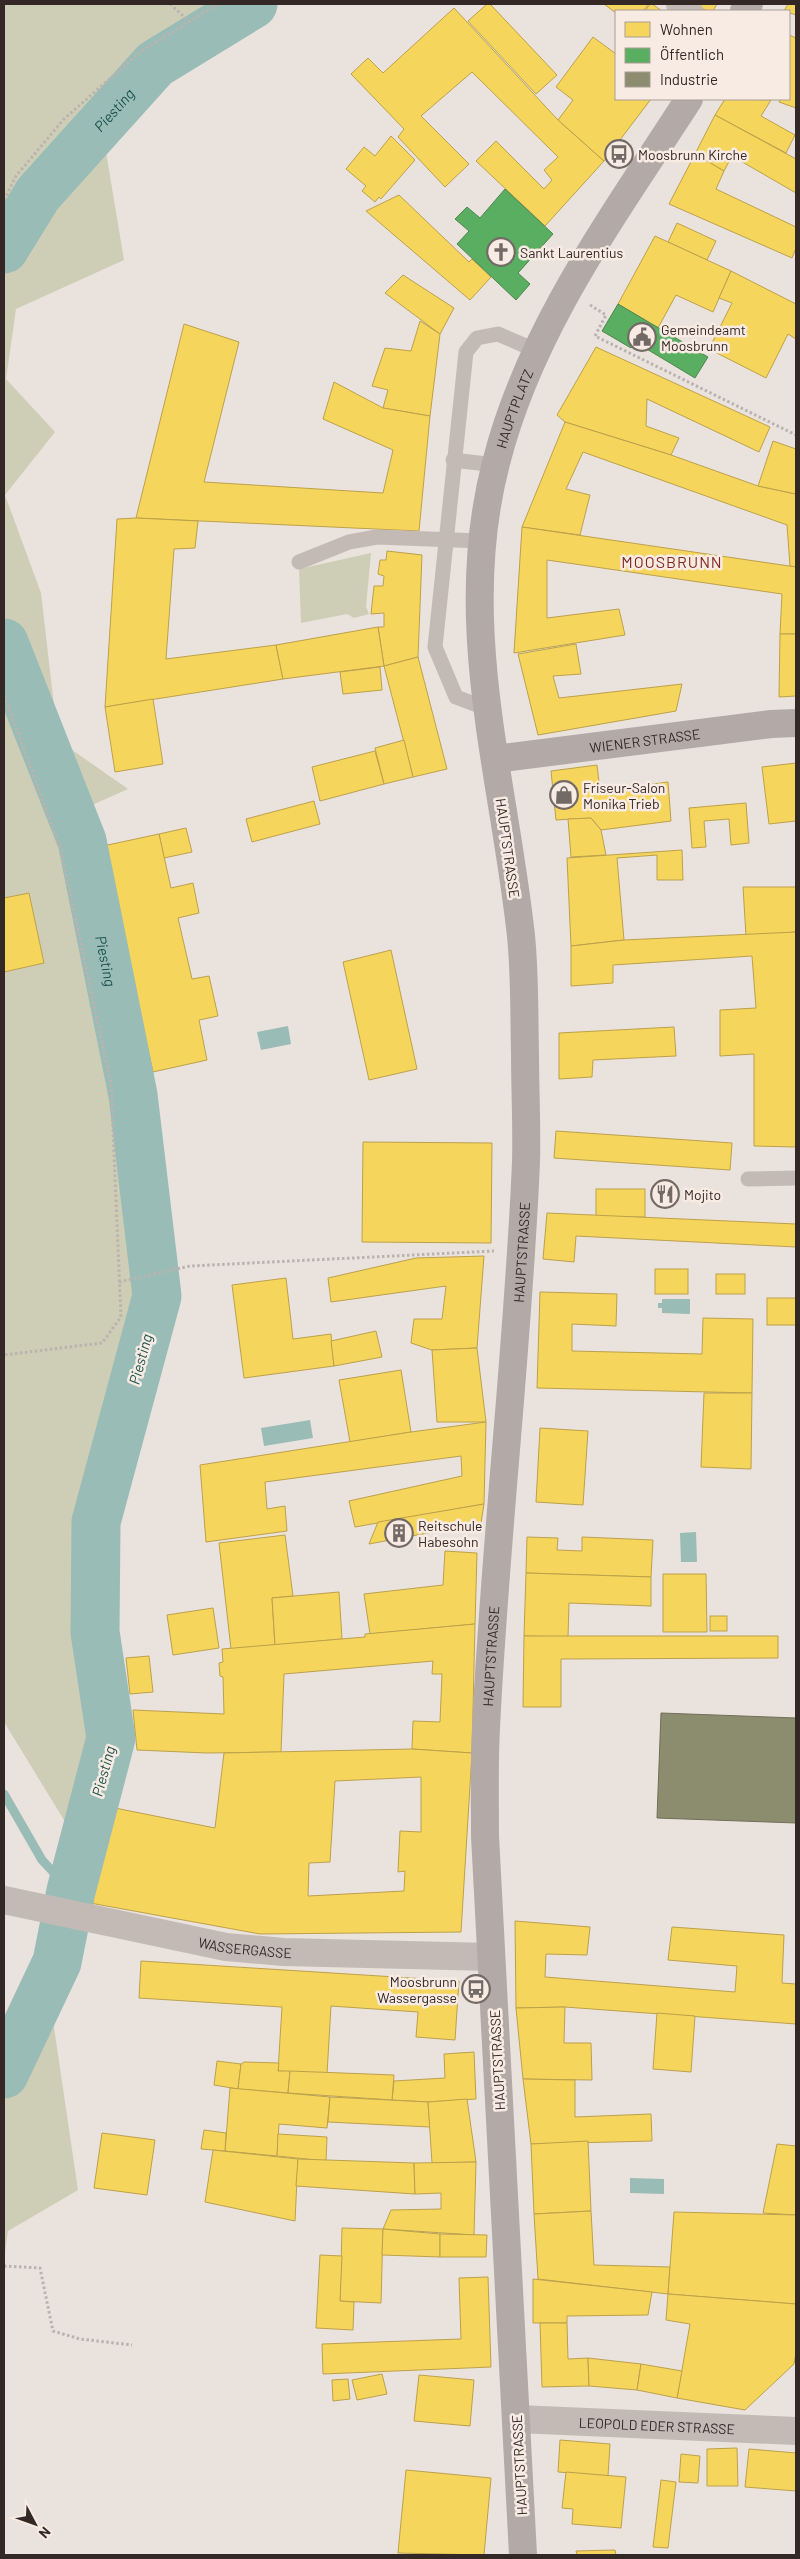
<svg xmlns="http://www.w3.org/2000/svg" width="800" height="2559" font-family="Barlow,sans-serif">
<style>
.green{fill:#ceceb7}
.water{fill:#9abcb7}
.homes{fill:#f6d55c;stroke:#bca14c;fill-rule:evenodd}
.public{fill:#5aae61;stroke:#4e864f}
.industry{fill:#8c8c6e;stroke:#716e58}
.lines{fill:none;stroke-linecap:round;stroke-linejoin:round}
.stream{stroke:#9abcb7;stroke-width:9}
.river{stroke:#9abcb7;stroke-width:49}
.path{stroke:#bbb3af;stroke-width:3;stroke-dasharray:2.5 2.5;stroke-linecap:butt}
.lane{stroke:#c3bab6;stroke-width:15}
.street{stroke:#c3bab6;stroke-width:28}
.secondary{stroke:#b3aaa7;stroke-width:28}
.labels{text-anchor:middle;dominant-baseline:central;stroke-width:5;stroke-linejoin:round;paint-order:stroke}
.poi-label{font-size:14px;fill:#332825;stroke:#f8ebe3;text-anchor:start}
.street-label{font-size:14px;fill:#332825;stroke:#f8ebe3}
.water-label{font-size:15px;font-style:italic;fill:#1c534e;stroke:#f8ebe3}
.quarter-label{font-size:16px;letter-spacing:1px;fill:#7f2a21;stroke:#f8ebe3}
</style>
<rect width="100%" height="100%" fill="#eae2dd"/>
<g class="green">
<polygon points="4,4 249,4 102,128 124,260 16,309 6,379 55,432 5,495 41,593 58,740 128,789 81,810 91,851 69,853 116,1068 120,1111 130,1112 143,1293 107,1439 80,1533 95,1745 72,1833 4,1722"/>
<polygon points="371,553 366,607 369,614 354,618 347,614 301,623 299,569"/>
<polygon points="48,1987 78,2190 8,2231 4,2260 4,2049"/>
</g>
<g class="water">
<polygon points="288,1026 291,1044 261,1050 257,1032"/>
<polygon points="662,1299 690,1299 690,1314 662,1313 662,1308 658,1308 658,1303 662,1303"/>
<polygon points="310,1420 313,1438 264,1446 261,1428"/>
<polygon points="696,1532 697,1562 681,1562 680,1533"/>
<polygon points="630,2178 664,2179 664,2194 630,2193"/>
</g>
<g class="homes">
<polygon points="487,4 490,4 557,75 536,94 468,21"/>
<polygon points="604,4 649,4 643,11 616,11 616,13"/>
<polygon points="650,4 652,4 662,11 645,11"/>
<polygon points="694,4 717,4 713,11 707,11"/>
<polygon points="788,4 796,4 796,15 784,11"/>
<polygon points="454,8 558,120 604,161 545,226 476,161 496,141 544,189 552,180 544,170 558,157 472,72 421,116 469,164 445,187 398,137 404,129 351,74 368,58 383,73"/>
<polygon points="789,35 796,38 796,108 779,102 781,99 789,99"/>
<polygon points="593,37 616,54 616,99 651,99 604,161 558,120 573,100 556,87"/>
<polygon points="725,99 771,100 761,116 795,135 786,153 715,115"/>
<polygon points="715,115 796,159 796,193 732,156 724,171 695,154"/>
<polygon points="391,136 415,160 381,199 379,197 375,202 362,191 366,186 346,169 364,147 375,156"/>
<polygon points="695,154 724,171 716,189 796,227 796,248 792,258 669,204"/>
<polygon points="399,195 469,262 472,259 491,277 470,300 366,211"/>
<polygon points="677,223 716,241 707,260 668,242"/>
<polygon points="655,236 731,271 713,312 676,295 658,328 618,304"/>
<polygon points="731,271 796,304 796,339 788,334 766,378 709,349 732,303 719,298"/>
<polygon points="403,275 454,308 440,334 385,293"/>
<polygon points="420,321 440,334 430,416 383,408 388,390 372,386 385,348 411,351"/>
<polygon points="184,324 239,342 204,482 383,493 393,450 323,419 334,382 383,408 430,416 419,531 136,518"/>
<polygon points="596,347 770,427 759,452 647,399 646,426 679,438 671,455 565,422 557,415"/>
<polygon points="565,422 671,455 758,486 796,494 796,567 790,566 787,525 583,452 566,489 590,495 580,535 522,527"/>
<polygon points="773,441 796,449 796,494 758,486"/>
<polygon points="136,518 198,521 195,548 174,549 166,659 276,645 283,679 105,707 117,519"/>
<polygon points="522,527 796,567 796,634 780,634 782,594 547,560 547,618 619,609 625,635 514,653"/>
<polygon points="387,551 422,555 418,657 384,666 378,627 384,627 384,613 371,614 374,586 383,586 384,576 378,574 380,560 386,560"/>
<polygon points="378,627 384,666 283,679 276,645"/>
<polygon points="780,634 796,634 796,696 779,697"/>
<polygon points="576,644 581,674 553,676 559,698 682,684 676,711 538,735 518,654"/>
<polygon points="418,657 447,769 413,777 384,666"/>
<polygon points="380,667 382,690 343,694 340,672"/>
<polygon points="153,699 163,764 115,772 105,707"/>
<polygon points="404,740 413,777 384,784 375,748"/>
<polygon points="375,751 384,784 320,801 312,767"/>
<polygon points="796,763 796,821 769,824 762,767"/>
<polygon points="597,765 600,791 668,782 671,821 601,830 591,818 556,820 551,771"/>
<polygon points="314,801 320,824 252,842 246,819"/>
<polygon points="746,803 749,843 731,845 729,819 704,821 706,847 692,848 689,808"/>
<polygon points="591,818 601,830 606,855 571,857 568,819"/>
<polygon points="186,828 192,852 164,858 159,834"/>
<polygon points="159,834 171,888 193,883 199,913 178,918 192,979 209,976 218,1016 199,1020 207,1060 153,1072 103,846"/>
<polygon points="682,850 683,880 657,880 657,855 617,858 624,940 571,946 567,858"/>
<polygon points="743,887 796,887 796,932 746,936"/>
<polygon points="29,893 44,963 4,972 4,898"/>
<polygon points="796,932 796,1147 754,1146 754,1054 720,1056 720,1010 756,1008 752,956 613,965 613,983 571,986 571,946 624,940"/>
<polygon points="391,950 417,1069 369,1080 343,962"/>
<polygon points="674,1027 676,1056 593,1060 592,1077 559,1079 559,1033"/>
<polygon points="556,1131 732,1143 730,1170 554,1158"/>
<polygon points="363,1142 492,1143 491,1243 362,1242"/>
<rect x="596" y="1189" width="49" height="28"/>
<polygon points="547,1213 796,1224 796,1247 576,1236 574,1262 543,1259"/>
<polygon points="484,1256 477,1348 432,1350 411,1343 414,1319 442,1319 446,1286 331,1302 328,1278 416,1258"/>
<rect x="655" y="1269" width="33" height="25"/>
<rect x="716" y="1274" width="29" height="20"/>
<polygon points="286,1278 293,1339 331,1334 334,1366 244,1378 232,1285"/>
<polygon points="540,1292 617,1294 616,1326 572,1324 572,1351 702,1354 703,1318 753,1319 752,1393 537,1388"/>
<rect x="767" y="1298" width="29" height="27"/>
<polygon points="376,1331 382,1357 334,1366 331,1341"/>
<polygon points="477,1348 486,1422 437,1422 432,1350"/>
<polygon points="401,1370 411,1432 350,1442 339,1380"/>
<polygon points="704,1393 752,1393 751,1469 701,1467"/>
<polygon points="486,1422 484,1504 355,1527 349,1501 462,1476 461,1456 265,1482 267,1509 285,1506 287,1531 206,1542 200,1465 411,1432"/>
<polygon points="540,1428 588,1431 583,1505 536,1502"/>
<polygon points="484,1504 481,1523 369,1544 378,1522"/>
<polygon points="285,1535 293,1596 272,1598 275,1645 231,1649 219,1543"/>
<polygon points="527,1537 558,1538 557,1550 582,1551 582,1537 653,1540 651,1577 526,1573"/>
<polygon points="445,1551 477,1553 475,1624 370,1634 364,1594 443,1585"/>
<polygon points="526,1573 651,1577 651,1606 569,1603 568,1637 524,1636"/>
<polygon points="663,1574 706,1574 707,1632 663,1632"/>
<polygon points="339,1592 342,1639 275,1645 272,1598"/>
<polygon points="213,1608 219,1648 173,1655 167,1615"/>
<rect x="710" y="1616" width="17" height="15"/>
<polygon points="475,1624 472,1753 412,1749 413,1721 440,1722 442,1674 432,1674 433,1661 284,1674 281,1752 207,1753 137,1750 133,1710 224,1714 223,1677 220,1676 219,1663 223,1662 222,1649 365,1637 365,1634"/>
<polygon points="524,1636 778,1636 778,1658 561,1659 561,1707 523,1707"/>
<polygon points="149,1656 153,1692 130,1694 126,1658"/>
<path d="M412,1749L472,1753L461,1932L260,1934L90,1903L110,1807L215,1828L224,1753ZM421,1777V1832L400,1831L398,1872L405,1871L404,1891L308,1896L309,1863L330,1862L335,1781Z"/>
<polygon points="515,1921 590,1927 587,1955 546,1954 545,1977 735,1992 737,1966 668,1960 672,1927 784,1935 782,1983 796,1984 796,2024 565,2007 516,2008"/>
<polygon points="141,1961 459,1981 455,2040 416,2037 418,2012 331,2006 327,2074 278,2071 282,2007 139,1998"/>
<polygon points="565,2007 564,2043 591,2043 592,2080 523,2079 516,2008"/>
<polygon points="657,2013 695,2016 691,2072 653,2069"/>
<polygon points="474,2052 476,2099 428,2102 392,2100 394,2081 445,2078 444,2054"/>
<polygon points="217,2061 241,2064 238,2089 214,2085"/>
<polygon points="244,2062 279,2063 278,2071 290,2071 288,2093 238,2089 241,2064"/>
<polygon points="290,2071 394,2075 392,2100 288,2093"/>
<polygon points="523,2079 575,2080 575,2117 651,2114 652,2141 531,2144"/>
<polygon points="230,2088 330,2097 327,2128 279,2124 277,2156 225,2151"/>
<polygon points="330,2097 428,2102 430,2127 328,2122"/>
<polygon points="467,2099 476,2162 432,2163 428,2102"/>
<polygon points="204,2130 226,2133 225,2151 201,2149"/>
<polygon points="102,2133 155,2140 147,2195 94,2188"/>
<polygon points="278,2134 327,2137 326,2161 277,2156"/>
<polygon points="588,2141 591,2211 534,2214 531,2144"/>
<polygon points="777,2144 796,2146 796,2215 763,2213"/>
<polygon points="213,2150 298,2159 295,2221 205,2202"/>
<polygon points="298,2159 414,2163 415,2194 296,2186"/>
<polygon points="476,2162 474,2235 383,2229 391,2210 441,2209 441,2193 415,2194 414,2163"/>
<polygon points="591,2211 594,2265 670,2267 668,2294 538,2279 534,2214"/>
<polygon points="674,2212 796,2215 796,2304 668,2294"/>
<polygon points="342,2228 383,2229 381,2303 340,2301"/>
<polygon points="383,2229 440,2234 440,2257 382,2255"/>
<polygon points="440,2234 487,2235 486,2257 440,2257"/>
<polygon points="320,2255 342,2256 340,2301 354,2302 353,2330 316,2328"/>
<polygon points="488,2277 491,2367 323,2374 322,2344 461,2339 459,2278"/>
<polygon points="533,2279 652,2292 648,2315 567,2316 567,2323 533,2323"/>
<polygon points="668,2294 796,2304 796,2352 794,2364 745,2410 677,2398 690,2324 666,2320"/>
<polygon points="540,2323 567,2323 568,2359 588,2358 589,2386 542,2387"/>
<polygon points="588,2358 641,2364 637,2390 589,2386"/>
<polygon points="641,2364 682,2371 677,2398 637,2390"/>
<polygon points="382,2374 387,2394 357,2400 352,2380"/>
<polygon points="419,2375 474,2380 470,2426 414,2421"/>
<polygon points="348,2379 350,2399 333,2401 332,2380"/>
<polygon points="560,2440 610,2444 608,2476 558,2472"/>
<polygon points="737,2448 738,2486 707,2486 707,2449"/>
<polygon points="749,2449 796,2453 796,2491 745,2487"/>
<polygon points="681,2454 700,2456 698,2483 679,2482"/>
<polygon points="406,2470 491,2478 484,2555 398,2553"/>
<polygon points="566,2472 626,2477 621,2528 572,2524 573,2509 562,2508"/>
<polygon points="661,2480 676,2482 668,2548 653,2547"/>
<polygon points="615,2550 616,2555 577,2555 576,2551"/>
</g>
<g class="public">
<polygon points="505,189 553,234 518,273 530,284 516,300 457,244 469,231 455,219 467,207 480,218"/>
<polygon points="618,304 708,357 695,378 635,342 631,348 602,331"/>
</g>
<polygon class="industry" points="661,1713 796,1718 796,1823 657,1818"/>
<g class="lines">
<polyline class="stream" points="4,1794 42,1860 71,1891"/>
<g class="river">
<path id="s1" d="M4,249L38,194L155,64L253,4"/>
<path id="s2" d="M4,643L82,841L133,1095L157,1296L96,1522L95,1632L111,1738L71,1891L57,1962L4,2074"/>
</g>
<g class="path">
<polyline points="170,4 190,22"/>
<polyline points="4,200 16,176 64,119 140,52 218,4"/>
<polyline points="590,305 606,315 595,336 796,435"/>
<polyline points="4,695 60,847 111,1083 121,1317 102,1343 4,1355"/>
<polyline points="119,1282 190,1266 494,1251"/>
<polyline points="4,2266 40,2268 53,2331 80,2339 132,2345"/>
</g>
<g class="lane">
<polyline points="453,460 495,465"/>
<polyline points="299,562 349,542 377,537 481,541"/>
<polyline points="485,708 456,697 435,647 466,352 477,338 498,334 535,350"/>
<polyline points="748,1179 796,1178"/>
</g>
<g class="street">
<polyline points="680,4 689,11"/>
<path id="s3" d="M4,1900L226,1947L284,1952L491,1957"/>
<path id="s4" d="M517,2419L796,2431"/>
</g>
<g class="secondary">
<polyline points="744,11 749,4"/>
<path id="s5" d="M495,759L771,724L796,723"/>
<path id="s6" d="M523,2555L485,1836C485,1800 484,1764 486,1728C495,1539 518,1351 526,1162C527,1126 525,1089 525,1053C524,1015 525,975 521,936C504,777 454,624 496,463C530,328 615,214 689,99"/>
</g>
</g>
<defs>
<symbol id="bus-ring" viewBox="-11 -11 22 22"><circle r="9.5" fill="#f8ebe3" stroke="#736965" stroke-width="1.5"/><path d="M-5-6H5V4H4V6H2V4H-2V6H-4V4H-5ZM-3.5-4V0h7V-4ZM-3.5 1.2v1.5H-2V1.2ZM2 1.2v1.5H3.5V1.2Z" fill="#736965"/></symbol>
<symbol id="church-ring" viewBox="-11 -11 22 22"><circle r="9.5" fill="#f8ebe3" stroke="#736965" stroke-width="1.5"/><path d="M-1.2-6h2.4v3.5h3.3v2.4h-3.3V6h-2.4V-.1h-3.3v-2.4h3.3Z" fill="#736965"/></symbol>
<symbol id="civic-ring" viewBox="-11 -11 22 22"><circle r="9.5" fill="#f8ebe3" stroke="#736965" stroke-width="1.5"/><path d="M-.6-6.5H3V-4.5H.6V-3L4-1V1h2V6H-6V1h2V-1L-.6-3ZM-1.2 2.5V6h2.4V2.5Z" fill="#736965"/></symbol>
<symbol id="shop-ring" viewBox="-11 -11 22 22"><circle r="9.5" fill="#f8ebe3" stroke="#736965" stroke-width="1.5"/><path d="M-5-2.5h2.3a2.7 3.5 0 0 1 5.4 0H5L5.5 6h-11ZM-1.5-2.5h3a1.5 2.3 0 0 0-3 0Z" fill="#736965"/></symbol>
<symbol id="restaurant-ring" viewBox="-11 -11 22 22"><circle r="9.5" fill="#f8ebe3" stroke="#736965" stroke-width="1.5"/><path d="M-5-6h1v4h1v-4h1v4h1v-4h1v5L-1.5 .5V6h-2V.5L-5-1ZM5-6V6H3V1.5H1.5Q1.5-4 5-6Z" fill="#736965"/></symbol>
<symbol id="building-ring" viewBox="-11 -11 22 22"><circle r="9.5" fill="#f8ebe3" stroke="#736965" stroke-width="1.5"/><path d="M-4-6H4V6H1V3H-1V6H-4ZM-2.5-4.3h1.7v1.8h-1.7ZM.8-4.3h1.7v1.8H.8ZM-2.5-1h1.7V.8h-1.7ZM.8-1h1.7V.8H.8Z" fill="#736965"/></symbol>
</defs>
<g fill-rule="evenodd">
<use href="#bus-ring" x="603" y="138" width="32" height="32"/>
<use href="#church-ring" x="485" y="236" width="32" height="32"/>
<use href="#civic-ring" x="626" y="321" width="32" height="32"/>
<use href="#shop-ring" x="548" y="779" width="32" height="32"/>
<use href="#restaurant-ring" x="649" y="1178" width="32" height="32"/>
<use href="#building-ring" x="383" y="1517" width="32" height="32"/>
<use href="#bus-ring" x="460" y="1973" width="32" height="32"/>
</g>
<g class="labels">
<g class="poi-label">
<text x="638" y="154">Moosbrunn Kirche</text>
<text x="520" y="252">Sankt Laurentius</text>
<text x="661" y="329">Gemeindeamt<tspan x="661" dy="16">Moosbrunn</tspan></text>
<text x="583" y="787">Friseur-Salon<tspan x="583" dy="16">Monika Trieb</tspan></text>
<text x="684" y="1194">Mojito</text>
<text x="418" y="1525">Reitschule<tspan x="418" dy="16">Habesohn</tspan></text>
<text x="457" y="1981" text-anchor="end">Moosbrunn<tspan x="457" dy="16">Wassergasse</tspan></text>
</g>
<g class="street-label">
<text stroke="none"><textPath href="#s6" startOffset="2156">HAUPTPLATZ</textPath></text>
<text stroke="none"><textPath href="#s5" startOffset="151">WIENER STRASSE</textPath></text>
<text transform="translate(508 848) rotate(82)">HAUPTSTRASSE</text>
<text stroke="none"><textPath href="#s6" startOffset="1305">HAUPTSTRASSE</textPath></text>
<text stroke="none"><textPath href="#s6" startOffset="900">HAUPTSTRASSE</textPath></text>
<text stroke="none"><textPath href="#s3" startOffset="246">WASSERGASSE</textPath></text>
<text transform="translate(497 2060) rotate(-93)">HAUPTSTRASSE</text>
<text stroke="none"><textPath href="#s4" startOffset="140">LEOPOLD EDER STRASSE</textPath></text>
<text transform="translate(519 2465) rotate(-93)">HAUPTSTRASSE</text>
</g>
<g class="water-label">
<text stroke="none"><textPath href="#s1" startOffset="178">Piesting</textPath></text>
<text stroke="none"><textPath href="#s2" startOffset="335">Piesting</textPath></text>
<text transform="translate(140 1359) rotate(-75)">Piesting</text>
<text transform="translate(103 1771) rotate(-75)">Piesting</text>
</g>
<g class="quarter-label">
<text x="672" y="561">MOOSBRUNN</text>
</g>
</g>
<rect width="800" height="2559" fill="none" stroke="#332825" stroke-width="10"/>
<rect x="615" y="10" width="175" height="90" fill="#f8ebe3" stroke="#a99d97"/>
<rect x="625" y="22" width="25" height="15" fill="#f6d55c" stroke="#a99d97"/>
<text x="660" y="35" font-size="15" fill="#332825">Wohnen</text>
<rect x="625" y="48" width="25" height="15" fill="#5aae61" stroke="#a99d97"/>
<text x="660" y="60" font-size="15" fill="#332825">Öffentlich</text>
<rect x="625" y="72" width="25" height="15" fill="#8c8c6e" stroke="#a99d97"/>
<text x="660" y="85" font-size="15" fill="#332825">Industrie</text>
<g transform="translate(35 2524) rotate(131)" stroke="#f8ebe3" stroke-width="4" paint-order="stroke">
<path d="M0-4L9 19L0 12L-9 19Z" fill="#332825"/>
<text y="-8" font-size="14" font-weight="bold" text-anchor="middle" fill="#332825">N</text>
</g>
</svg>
